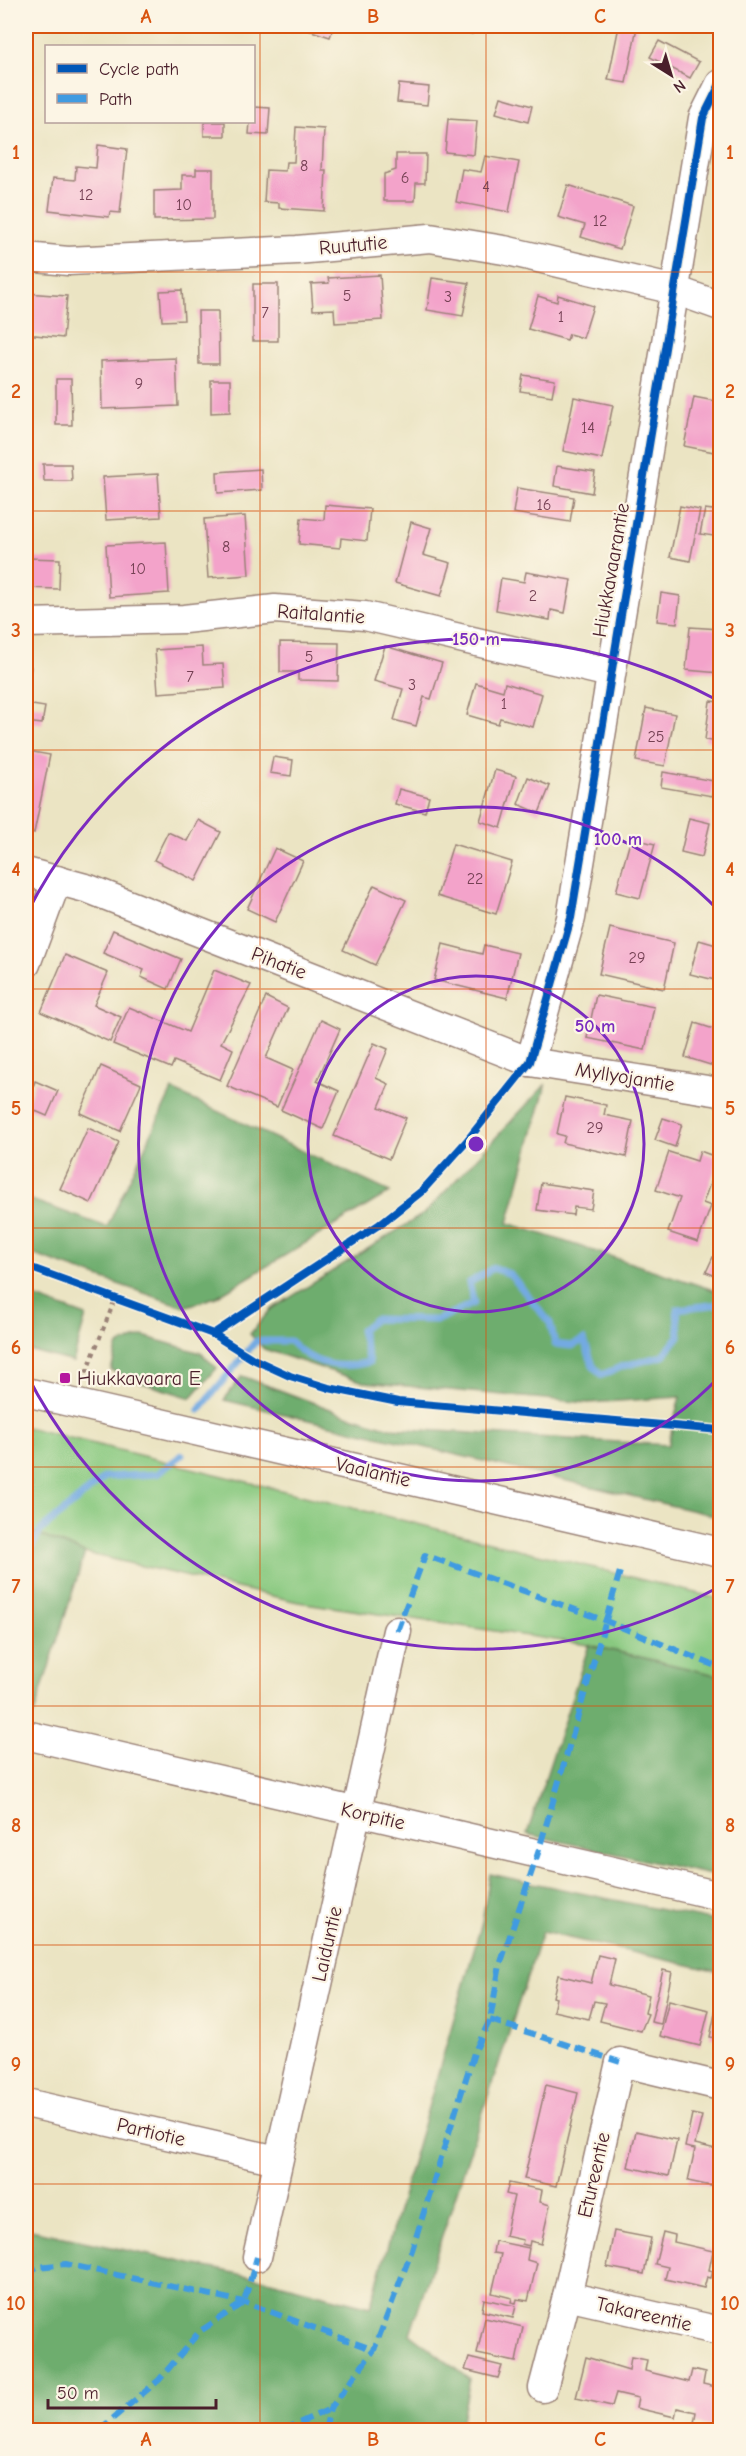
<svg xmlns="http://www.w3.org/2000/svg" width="746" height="2456" font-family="'Comic Neue',sans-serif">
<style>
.green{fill:#89c980;stroke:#6a7456;stroke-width:1.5}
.forest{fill:#6ead6e;stroke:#5c664c;stroke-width:1.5}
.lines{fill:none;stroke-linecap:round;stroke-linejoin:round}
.stream{stroke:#73aae2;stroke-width:7}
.building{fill:#f3a3ca}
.minor-casing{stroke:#9a8277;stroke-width:31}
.path{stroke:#9a8277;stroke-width:4;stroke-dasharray:4.5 4.5;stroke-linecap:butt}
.minor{stroke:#fff;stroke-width:28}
.quiet{stroke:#409be1;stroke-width:6;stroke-dasharray:12 6;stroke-linecap:butt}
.cycleway-casing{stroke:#fcf5e5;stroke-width:11}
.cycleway{stroke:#0057b8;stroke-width:8}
.grid{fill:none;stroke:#d8530f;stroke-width:1.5;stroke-opacity:0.55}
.ring{fill:none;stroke:#7b2cbf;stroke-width:3}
.poi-dot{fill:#b5179e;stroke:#fcf5e5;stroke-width:2}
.labels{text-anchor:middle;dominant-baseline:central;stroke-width:4.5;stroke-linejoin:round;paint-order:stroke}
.number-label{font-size:16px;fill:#744053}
.street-label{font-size:20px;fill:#4a1f2b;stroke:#fcf5e5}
.poi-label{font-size:20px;fill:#4a1f2b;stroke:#fcf5e5;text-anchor:start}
.centre{fill:#7b2cbf;stroke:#fcf5e5;stroke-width:3}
.ring-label{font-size:18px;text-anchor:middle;font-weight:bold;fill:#7b2cbf;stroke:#fcf5e5;stroke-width:4.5;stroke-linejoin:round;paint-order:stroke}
.neatline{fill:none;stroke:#d8530f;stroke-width:2}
.grid-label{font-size:20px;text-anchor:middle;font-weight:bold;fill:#d8530f}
</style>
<rect width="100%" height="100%" fill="#fcf5e5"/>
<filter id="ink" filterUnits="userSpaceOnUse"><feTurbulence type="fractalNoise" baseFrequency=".0167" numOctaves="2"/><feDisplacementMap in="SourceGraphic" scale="12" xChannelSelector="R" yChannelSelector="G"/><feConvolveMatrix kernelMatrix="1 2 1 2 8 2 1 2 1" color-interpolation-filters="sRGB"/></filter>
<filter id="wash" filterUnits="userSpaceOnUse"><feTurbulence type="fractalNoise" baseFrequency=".008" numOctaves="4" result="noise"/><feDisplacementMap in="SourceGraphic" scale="24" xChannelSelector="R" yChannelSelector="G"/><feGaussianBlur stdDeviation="1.35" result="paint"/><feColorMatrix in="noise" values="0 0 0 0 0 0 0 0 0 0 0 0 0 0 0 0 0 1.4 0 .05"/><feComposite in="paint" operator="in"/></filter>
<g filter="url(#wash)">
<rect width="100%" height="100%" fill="#ebe4c3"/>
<polygon class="green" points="26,1427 720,1599 720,1676 589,1645 298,1602 85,1553 26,1530"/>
<g class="forest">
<polygon points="546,1084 508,1223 720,1292 720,1517 224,1400 242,1376 341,1413 390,1428 668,1445 680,1397 588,1403 364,1382 264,1349 250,1334 270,1310 425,1213"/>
<polygon points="172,1090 390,1192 216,1297 184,1307 26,1252 26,1198 107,1227"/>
<polygon points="26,1294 86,1316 73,1362 28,1350 26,1346"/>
<polygon points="143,1336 201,1353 217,1368 191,1398 130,1379 111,1370 118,1345"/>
<polygon points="26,1530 85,1553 34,1714 26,1713"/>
<polygon points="589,1645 720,1676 720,1877 527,1834"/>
<polygon points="490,1874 720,1922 720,1972 542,1932 410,2334 470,2379 460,2430 26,2430 26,2229 263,2279 370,2307 482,1922"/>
</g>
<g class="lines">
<g class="stream">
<path d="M199,1410L256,1341H290C312,1365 338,1370 369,1362L361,1330L375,1319L437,1320L474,1303L469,1283L493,1268L510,1274L550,1323L555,1344L571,1346L584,1340L593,1366L602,1375L623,1366L663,1356L679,1336L677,1309L720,1304"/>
<polyline points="26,1557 41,1530 105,1477 157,1474 182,1455"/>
</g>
</g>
<g id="blocks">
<g class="building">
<polygon points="296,26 334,26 330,37"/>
<polygon points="447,26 475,26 472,34"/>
<polygon points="619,26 637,27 626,83 608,80"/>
<polygon points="659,41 699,62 690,78 650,57"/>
<polygon points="399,84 429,87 427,105 397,102"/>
<polygon points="501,97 532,106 528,122 496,113"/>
<polygon points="254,107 270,108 268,135 249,134 250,122 254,122"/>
<polygon points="448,119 477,121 474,155 445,152"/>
<rect x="204" y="122" width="21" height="14"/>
<polygon points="296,127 324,129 322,170 326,170 324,211 279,208 279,203 264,202 266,170 285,171 286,162 294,162"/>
<polygon points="98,145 127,149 120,213 110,212 109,217 49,210 53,178 75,180 76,166 96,168"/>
<polygon points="396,154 426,154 425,183 416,183 415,201 384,201 384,174 396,170"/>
<polygon points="485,156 519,162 509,212 456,202 462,169 481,172"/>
<polygon points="196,169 213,169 213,219 154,220 154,191 182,190 182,175 196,175"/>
<polygon points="568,185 633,206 620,249 581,237 585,225 558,217"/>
<polygon points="380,275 383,320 335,323 334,309 313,310 311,284 329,283 328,278"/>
<polygon points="432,278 469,283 463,316 427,310"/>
<rect x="253" y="284" width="25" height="57"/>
<polygon points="182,290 184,320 162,321 160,291"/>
<polygon points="26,293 67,296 63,338 26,334"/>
<polygon points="558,295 593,306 583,338 569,334 567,340 528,329 538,296 557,302"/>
<polygon points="198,311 218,311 219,364 199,364"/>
<polygon points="176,358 178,406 102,409 101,361"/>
<polygon points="523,375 555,380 552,396 520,391"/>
<polygon points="56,379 71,379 72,425 56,425"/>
<polygon points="211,380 230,380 230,412 211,413"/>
<polygon points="574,397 613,405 602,459 563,451"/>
<polygon points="694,397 720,402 719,453 684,446"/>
<polygon points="43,464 71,464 72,481 44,481"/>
<polygon points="557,466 595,472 592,493 554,486"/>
<polygon points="261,469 262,490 218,493 217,472"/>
<polygon points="158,474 161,517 106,520 103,477"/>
<polygon points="517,488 574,497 570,522 513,513"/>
<polygon points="325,505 370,509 367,541 341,538 340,548 299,544 301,518 324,520"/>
<polygon points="680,506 700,510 690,561 670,557"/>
<polygon points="705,509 720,511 720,537 700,534"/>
<polygon points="245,516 249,575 208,578 204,519"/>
<polygon points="411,522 431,528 423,555 451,563 441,596 395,583"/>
<polygon points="166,542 169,593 109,597 106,545"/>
<polygon points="26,558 60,559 59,589 26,588"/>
<polygon points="526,572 571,580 565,613 551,610 550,620 496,610 501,578 524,582"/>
<polygon points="661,593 680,596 677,623 657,621"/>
<polygon points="690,627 720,629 720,673 686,670"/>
<polygon points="280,642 339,643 338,681 298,680 298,672 280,672"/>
<polygon points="385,646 442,663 431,699 424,697 416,726 394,720 403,689 374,681"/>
<polygon points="202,647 203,665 223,664 225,688 158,693 155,650"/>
<polygon points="26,666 31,667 27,695 26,695"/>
<polygon points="476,683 503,691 505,683 542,694 533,727 500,718 498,724 467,715"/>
<polygon points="710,701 720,702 720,742 705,740"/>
<polygon points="26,704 45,707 42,724 26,722"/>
<polygon points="646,708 675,714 665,766 636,761"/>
<polygon points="28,751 50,755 34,833 26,831"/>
<polygon points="273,757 293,760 291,776 270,773"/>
<polygon points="495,770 516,776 501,828 480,821"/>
<polygon points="663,772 714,781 712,796 661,787"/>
<polygon points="528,777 550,786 539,813 518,804"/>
<polygon points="399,789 429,797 425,812 395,804"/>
<polygon points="689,818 710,823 702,857 681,852"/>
<polygon points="198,820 221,832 196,881 154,860 168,832 187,841"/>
<polygon points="631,838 655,844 640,898 616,892"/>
<polygon points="453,844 512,862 496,914 437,896"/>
<polygon points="275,848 303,861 275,922 247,909"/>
<polygon points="720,884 720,910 713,908"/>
<polygon points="374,885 406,900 375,965 343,950"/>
<polygon points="610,928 674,943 664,989 599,974"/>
<polygon points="113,930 181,959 168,989 141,977 144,970 103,953"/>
<polygon points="699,940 720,946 719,981 690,974"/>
<polygon points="443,944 482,954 484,945 518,953 507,998 434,980"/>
<polygon points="65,955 108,973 94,1005 121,1017 110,1042 41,1012"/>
<polygon points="214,970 251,985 221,1043 233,1049 220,1080 174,1061 171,1068 113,1044 129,1007 188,1032"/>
<polygon points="596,995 654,1007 645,1050 587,1038"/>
<polygon points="266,997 288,1008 266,1058 293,1070 277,1107 227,1086"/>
<polygon points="321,1020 340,1029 317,1081 339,1091 323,1129 281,1110"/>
<polygon points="695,1023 720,1031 720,1068 685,1057"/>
<polygon points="374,1043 388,1049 376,1078 389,1084 379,1107 406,1118 389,1159 334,1136"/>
<polygon points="101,1066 141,1084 120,1131 80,1113"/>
<polygon points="35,1081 58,1091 47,1116 26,1107"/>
<polygon points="565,1097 606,1105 604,1115 633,1121 626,1157 563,1143 565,1136 557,1134"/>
<polygon points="663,1118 682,1124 675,1147 655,1140"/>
<polygon points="88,1128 119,1142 91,1203 60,1189"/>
<polygon points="700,1151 719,1158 703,1203 711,1206 698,1242 668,1232 680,1198 656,1190 669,1152 697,1161"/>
<polygon points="541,1183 594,1191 591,1209 574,1207 573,1215 537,1210"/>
<polygon points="713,1257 720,1260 716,1276 706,1272"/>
<polygon points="598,1955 615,1959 609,1985 649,1995 645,2013 648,2014 641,2031 600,2021 605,2003 594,2001 589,2019 553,2011 556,1998 553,1997 558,1975 591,1983"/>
<polygon points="663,1970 672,1972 661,2024 651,2022"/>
<polygon points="669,2000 709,2010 700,2046 660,2036"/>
<polygon points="717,2004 720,2004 720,2039 710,2037"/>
<polygon points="546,2085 578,2093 556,2186 524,2179"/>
<polygon points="692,2114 702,2116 695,2144 720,2150 720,2188 688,2181 695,2149 685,2147"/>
<polygon points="636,2131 677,2140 669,2176 628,2167"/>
<polygon points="509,2183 542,2190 540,2202 550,2205 541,2244 530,2241 529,2246 522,2244 523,2240 505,2236 514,2196 506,2194"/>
<polygon points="614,2231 651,2238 644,2274 607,2267"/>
<polygon points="663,2232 675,2235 674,2242 713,2251 709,2270 713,2271 711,2278 707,2277 704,2288 665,2279 668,2267 655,2264"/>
<polygon points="495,2241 529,2248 527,2260 537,2263 528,2301 517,2299 516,2303 511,2302 512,2298 492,2293 501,2254 493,2253"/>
<polygon points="484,2299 516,2306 513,2318 482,2311"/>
<polygon points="485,2318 523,2327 516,2362 477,2354"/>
<polygon points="586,2357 629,2370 631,2357 647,2360 645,2371 689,2382 692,2370 705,2373 703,2384 720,2388 720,2429 694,2423 696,2412 677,2408 675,2417 636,2408 638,2398 616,2393 612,2406 576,2398"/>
<polygon points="469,2358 502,2366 498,2378 465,2370"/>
</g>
</g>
</g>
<g filter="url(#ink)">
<use href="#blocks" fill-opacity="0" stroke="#9a8277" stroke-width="1.5"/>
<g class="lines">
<defs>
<g id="minor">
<polyline points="26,257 68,261 297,250 430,238 504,250 675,290 720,306"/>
<polyline points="26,623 184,619 275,609 365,616 610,673"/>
<polyline points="26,872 89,889 530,1062 720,1092"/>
<polyline points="26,964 57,880"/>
<polyline points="530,1062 571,918 703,118 720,84"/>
<polyline points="26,1392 720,1552"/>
<polyline points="26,1735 720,1896"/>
<polyline points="26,2103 277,2160"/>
<polyline points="257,2257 397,1631"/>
<polyline points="567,2296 720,2331"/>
<polyline points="543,2388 567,2296 620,2062 720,2086"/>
</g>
</defs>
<use href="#minor" class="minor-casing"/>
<polyline class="path" points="83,1381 115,1299"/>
<use href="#minor" class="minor"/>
<g class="quiet">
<polyline points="397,1631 425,1555 606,1621 720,1668"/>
<polyline points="490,2020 620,2062"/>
<polyline points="26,2273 37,2267 66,2264 244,2302 374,2350"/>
<polyline points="99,2430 159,2380 199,2332 244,2302 257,2257"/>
<polyline points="283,2430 330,2409"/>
<polyline points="325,2430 330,2409 374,2350 412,2250 474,2053 490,2020 500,1965 538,1853 621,1568"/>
</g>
<defs>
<g id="cycleway">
<polyline points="26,1266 213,1334 253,1359 290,1376 329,1388 398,1402 720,1430"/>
<polyline points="213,1334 380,1224 422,1191 466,1142 530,1062 571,918 703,118 720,84"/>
</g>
</defs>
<use href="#cycleway" class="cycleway-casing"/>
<use href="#cycleway" class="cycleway"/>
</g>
</g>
<path class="grid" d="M260,26V2430M486,26V2430M26,272H720M26,511H720M26,750H720M26,989H720M26,1228H720M26,1467H720M26,1706H720M26,1945H720M26,2184H720"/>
<g class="ring">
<circle cx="476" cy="1144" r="168"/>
<path d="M720 1376A337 337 0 1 1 720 912"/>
<path d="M717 1588A505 505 0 0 1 26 1373M26 915A505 505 0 0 1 717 700"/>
</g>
<rect class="poi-dot" x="59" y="1372" width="12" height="12" rx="3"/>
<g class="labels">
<g class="number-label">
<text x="304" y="166">8</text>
<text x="405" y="178">6</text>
<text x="486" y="187">4</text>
<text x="86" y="195">12</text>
<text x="184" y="205">10</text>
<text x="600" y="221">12</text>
<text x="347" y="296">5</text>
<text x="448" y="297">3</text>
<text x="265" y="313">7</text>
<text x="561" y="317">1</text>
<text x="139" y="384">9</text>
<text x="588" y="428">14</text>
<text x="544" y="505">16</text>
<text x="226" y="547">8</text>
<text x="138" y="569">10</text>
<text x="533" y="596">2</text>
<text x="309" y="657">5</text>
<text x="190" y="677">7</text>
<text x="412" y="685">3</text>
<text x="504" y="704">1</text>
<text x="656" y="737">25</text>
<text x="475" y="879">22</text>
<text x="637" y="958">29</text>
<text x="595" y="1128">29</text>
</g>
<g class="street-label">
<text transform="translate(353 245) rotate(-5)">Ruututie</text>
<text transform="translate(611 570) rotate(-80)">Hiukkavaarantie</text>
<text transform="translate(321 614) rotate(4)">Raitalantie</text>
<text transform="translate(279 963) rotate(21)">Pihatie</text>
<text transform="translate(625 1077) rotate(9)">Myllyojantie</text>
<text transform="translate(373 1472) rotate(13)">Vaalantie</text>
<text transform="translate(373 1816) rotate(13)">Korpitie</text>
<text transform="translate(327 1944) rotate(-77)">Laiduntie</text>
<text transform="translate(151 2132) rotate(13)">Partiotie</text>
<text transform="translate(594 2175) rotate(-77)">Etureentie</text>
<text transform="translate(644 2314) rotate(13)">Takareentie</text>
</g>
<g class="poi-label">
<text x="77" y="1378">Hiukkavaara E</text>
</g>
</g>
<circle cx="476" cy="1144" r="9" class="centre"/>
<g class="ring-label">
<text x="476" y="645">150 m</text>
<text x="618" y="845">100 m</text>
<text x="595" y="1032">50 m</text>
</g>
<rect width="746" height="2456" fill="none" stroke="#fcf5e5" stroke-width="66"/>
<rect x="45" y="45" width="210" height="78" fill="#fcf5e5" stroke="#b59f9b" stroke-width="1.5"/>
<rect x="57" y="64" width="30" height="9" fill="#0057b8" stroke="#b59f9b" stroke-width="1.5"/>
<text x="99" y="75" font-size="18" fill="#4a1f2b">Cycle path</text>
<rect x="57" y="94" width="30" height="9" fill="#409be1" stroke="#b59f9b" stroke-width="1.5"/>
<text x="99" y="105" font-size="18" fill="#4a1f2b">Path</text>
<g transform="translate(671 75) rotate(143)" stroke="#fcf5e5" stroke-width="4.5" paint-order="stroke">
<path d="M0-4.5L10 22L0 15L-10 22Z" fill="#4a1f2b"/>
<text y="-9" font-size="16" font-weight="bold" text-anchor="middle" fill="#4a1f2b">N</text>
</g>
<path d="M48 2399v9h168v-9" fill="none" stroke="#4a1f2b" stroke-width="3"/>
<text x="57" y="2399" font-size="18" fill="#4a1f2b" stroke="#fcf5e5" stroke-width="4.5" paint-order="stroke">50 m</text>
<rect x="33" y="33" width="680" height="2390" class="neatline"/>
<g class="grid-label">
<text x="146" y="23">A</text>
<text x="373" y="23">B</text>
<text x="600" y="23">C</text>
<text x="16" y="159">1</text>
<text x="730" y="159">1</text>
<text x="16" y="398">2</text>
<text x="730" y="398">2</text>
<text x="16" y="637">3</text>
<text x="730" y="637">3</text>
<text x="16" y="876">4</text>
<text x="730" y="876">4</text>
<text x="16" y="1115">5</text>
<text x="730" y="1115">5</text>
<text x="16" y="1354">6</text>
<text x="730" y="1354">6</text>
<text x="16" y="1593">7</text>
<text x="730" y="1593">7</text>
<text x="16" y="1832">8</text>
<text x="730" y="1832">8</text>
<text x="16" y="2071">9</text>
<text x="730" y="2071">9</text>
<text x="16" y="2310">10</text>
<text x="730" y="2310">10</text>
<text x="146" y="2446">A</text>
<text x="373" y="2446">B</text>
<text x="600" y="2446">C</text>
</g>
</svg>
